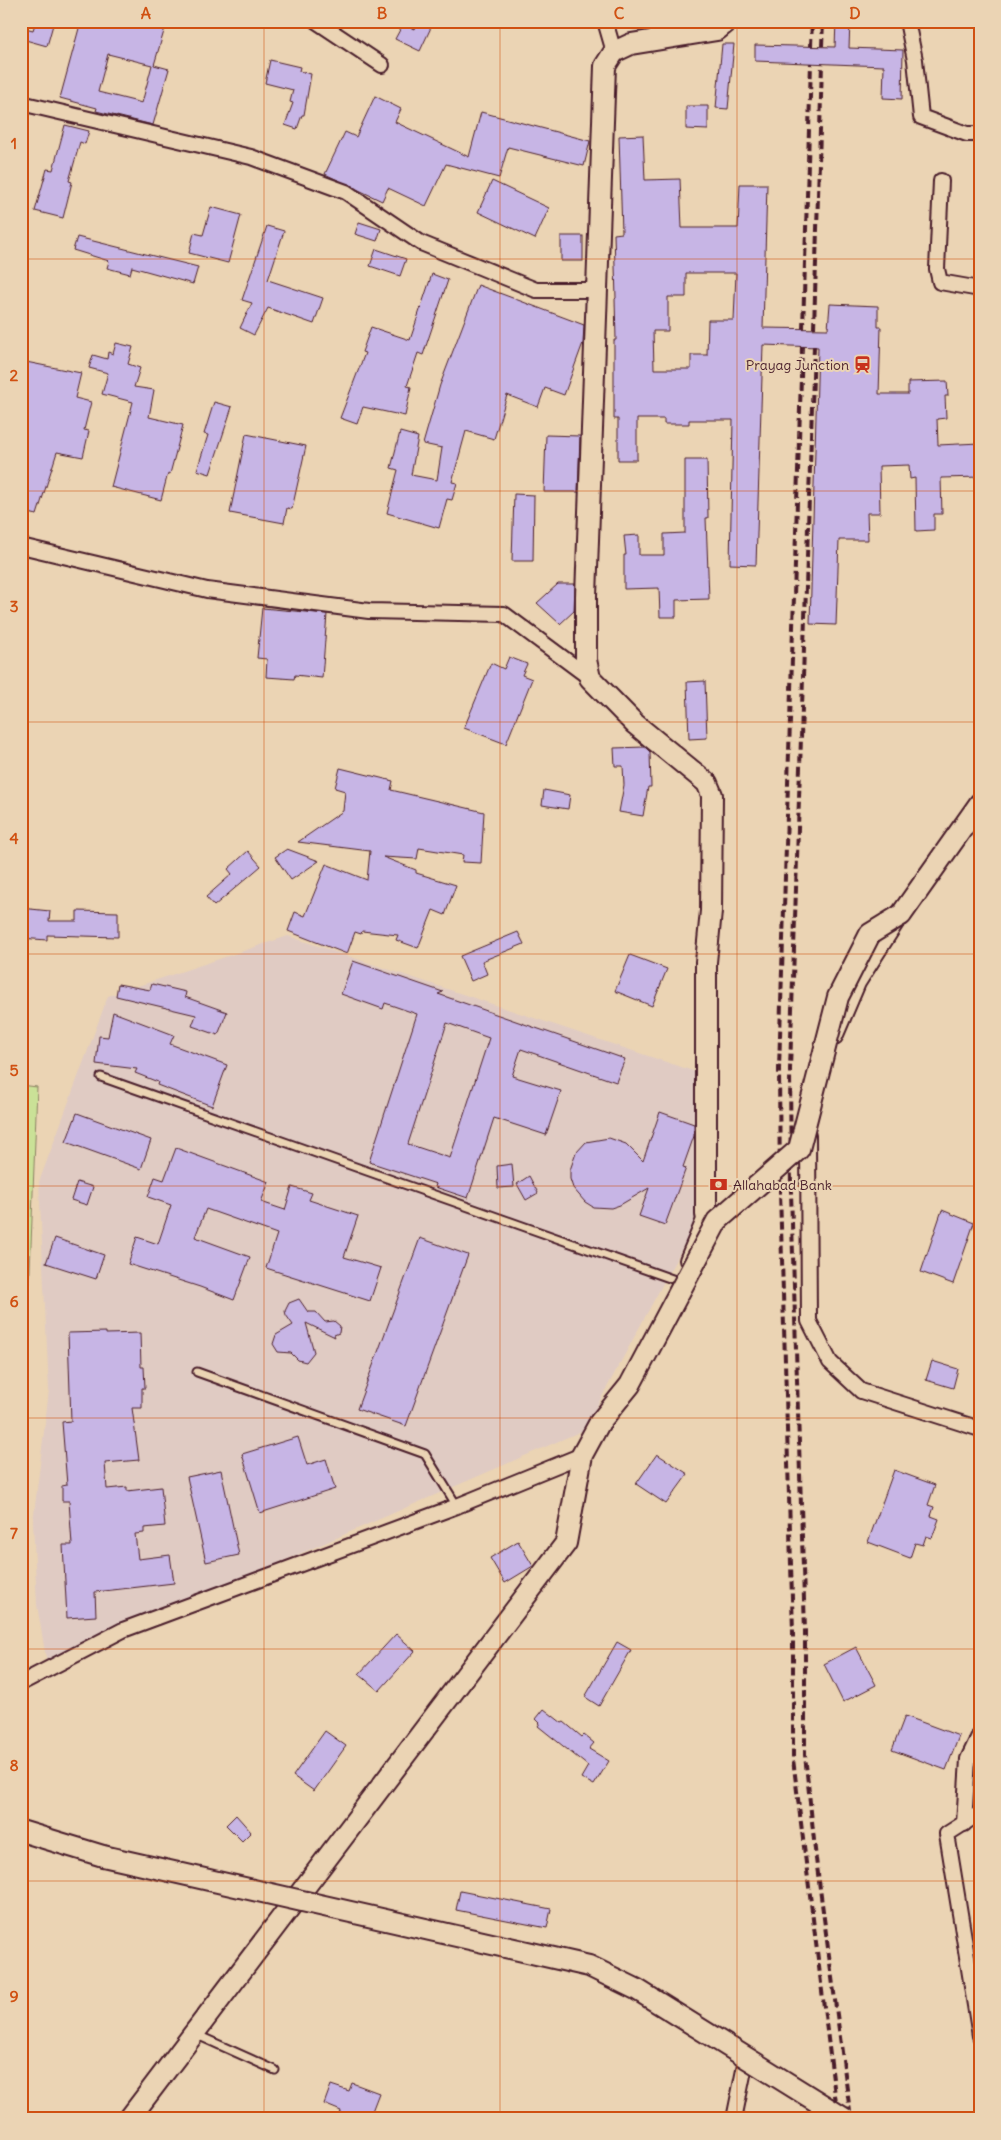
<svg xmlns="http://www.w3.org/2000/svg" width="1001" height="2140" font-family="Delius,sans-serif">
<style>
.built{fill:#e0cbc3}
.green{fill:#cae197;stroke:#8a8061}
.building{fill:#c7b5e5;stroke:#4a1f2b;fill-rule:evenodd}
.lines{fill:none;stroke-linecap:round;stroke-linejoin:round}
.lane-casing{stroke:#4a1f2b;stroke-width:11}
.street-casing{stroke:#4a1f2b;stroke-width:18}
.secondary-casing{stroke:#4a1f2b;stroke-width:24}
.lane{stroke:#ebd4b4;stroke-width:7}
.street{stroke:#ebd4b4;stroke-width:14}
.secondary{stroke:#ebd4b4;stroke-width:20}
.rail{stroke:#4a1f2b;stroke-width:4;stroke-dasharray:8 4;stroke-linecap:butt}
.secondary-bridge-casing{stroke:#4a1f2b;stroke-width:24;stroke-linecap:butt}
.secondary-bridge{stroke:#ebd4b4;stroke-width:20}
.grid{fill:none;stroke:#d05011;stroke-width:1;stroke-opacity:0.55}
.labels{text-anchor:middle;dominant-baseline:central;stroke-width:4;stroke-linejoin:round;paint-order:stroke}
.poi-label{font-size:14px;fill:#4a1f2b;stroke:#ebd4b4;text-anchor:end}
.neatline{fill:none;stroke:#d05011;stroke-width:2}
.grid-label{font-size:16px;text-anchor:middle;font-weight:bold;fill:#d05011}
</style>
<rect width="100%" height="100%" fill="#ebd4b4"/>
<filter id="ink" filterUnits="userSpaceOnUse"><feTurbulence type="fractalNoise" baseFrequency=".02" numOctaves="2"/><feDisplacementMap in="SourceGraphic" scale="10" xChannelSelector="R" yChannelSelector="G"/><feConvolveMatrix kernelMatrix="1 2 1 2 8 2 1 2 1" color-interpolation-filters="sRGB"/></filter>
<g filter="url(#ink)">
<polygon class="built" points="288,936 717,1079 712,1193 584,1430 47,1664 37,1605 33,1522 49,1390 39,1182 108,996"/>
<polygon class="green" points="21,1085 37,1087 27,1351 21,1350"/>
<g class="building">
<polygon points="36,21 54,21 47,46 22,39 25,28 33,30"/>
<path d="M81,21H167L154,65L169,69L153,125L96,111L97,108L60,98ZM108,54L152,65L142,103L98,92Z"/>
<polygon points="418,21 434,21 420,51 395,39 403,24 414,29"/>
<polygon points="836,21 850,21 849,48 903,50 902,99 883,98 884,66 755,61 755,45 835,47"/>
<polygon points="722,44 734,44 728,109 716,108"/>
<polygon points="270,60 300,67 299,71 311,74 304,115 302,115 297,129 285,125 293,103 290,102 293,90 265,83"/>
<polygon points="375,96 401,109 395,122 469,157 481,112 590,141 584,166 508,147 499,178 446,164 426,206 388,188 382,201 325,174 345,132 356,137"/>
<polygon points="686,106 708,106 708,130 686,129"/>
<polygon points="65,125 89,131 85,144 80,142 69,181 72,182 63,218 35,211 47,169 53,170"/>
<path d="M643,135L645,180L680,179L682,228H738L740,184H767L763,328L828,329L830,304L878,306V327H881L879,394H908V382L947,381L948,396H945L946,418L937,419L938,445L980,443V477L941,478L942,514H934V530L916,531L915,478L910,479L909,465L879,466L880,513H867L868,540H839L836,625L810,624L818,347L763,345L756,565L730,564L733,420H689V424H664V419H637V460H618V419H614V340H616L615,299L616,298L614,234L622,233L619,136ZM686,273H736L734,320H708L707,355H691V369H654L653,331H668V297H686Z"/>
<polygon points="492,181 549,208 535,239 478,212"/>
<polygon points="211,207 241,215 228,263 189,253 194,233 203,235"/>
<polygon points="359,222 381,229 377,241 355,234"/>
<polygon points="267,226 284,231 268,280 323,298 314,324 268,308 254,335 240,328 252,303 242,300"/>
<rect x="561" y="236" width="22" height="25"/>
<polygon points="77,237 198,267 193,284 132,267 130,274 107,268 109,261 73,250"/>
<polygon points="376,249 406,259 400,276 370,266"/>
<polygon points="432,274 448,280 423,355 418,353 407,386 411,387 405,416 363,407 357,424 340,418 365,353 362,352 371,327 410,340"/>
<polygon points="478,285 584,325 583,343 564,395 545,388 538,407 507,395 494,439 466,431 452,482 457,483 452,500 447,499 439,528 387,513 398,470 391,468 400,432 418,437 411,475 437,480 442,448 423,444 440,385"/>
<polygon points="116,343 133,347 128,364 140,368 134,387 154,390 149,417 183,425 170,474 168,473 161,500 111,487 133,402 102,394 108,373 89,368 93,355 107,359 108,352 113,354"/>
<polygon points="21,361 81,373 75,398 91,402 84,430 89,431 83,457 57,452 37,515 21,511"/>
<polygon points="214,402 232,407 210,474 197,470 208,435 204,434"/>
<polygon points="246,434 306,446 292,509 287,508 284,523 230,513"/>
<polygon points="546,435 580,436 578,492 544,492"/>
<polygon points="685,460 707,460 708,518 706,518 709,599 676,600 676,617 660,617 659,588 624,589 624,555 626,555 624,536 639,535 639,555 664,555 664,534 685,533"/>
<polygon points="514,494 534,495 533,561 512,561"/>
<polygon points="558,584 575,584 574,611 560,624 537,603"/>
<polygon points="262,608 327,614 322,678 295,675 294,679 266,677 267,659 257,658"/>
<polygon points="509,657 527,664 522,675 532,679 506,744 464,728 491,663 504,669"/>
<polygon points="705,681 707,738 689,739 687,682"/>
<polygon points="645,747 650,752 651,787 648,787 643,816 619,812 624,785 623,766 615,766 614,748"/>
<polygon points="340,768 393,781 391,790 484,812 481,863 462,862 463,855 419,848 417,859 383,857 416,870 416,873 456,885 445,915 433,910 418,948 396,940 398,935 362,931 361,934 355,932 347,954 288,931 295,912 305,916 326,864 367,880 370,851 298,842 343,811 345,791 335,788"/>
<polygon points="544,790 570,795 568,809 542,805"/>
<polygon points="287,849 319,861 291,880 275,857"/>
<polygon points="248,851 261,866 214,906 206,897 232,874 228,869"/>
<polygon points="21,908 50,911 49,921 77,921 77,911 118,912 118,937 47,935 47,940 21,938"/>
<polygon points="518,932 524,944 482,961 487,974 471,981 460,956"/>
<polygon points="630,955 667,969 652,1006 615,991"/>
<path d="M353,961L443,992L438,994L625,1059L616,1082L521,1049L512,1076L561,1091L546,1135L494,1118L468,1198L435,1187L436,1184L369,1162L417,1014L385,1003L383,1009L341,994ZM447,1023L489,1038L450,1158L408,1144Z"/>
<polygon points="118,984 150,990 152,984 186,992 185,997 227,1012 218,1035 192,1026 196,1015 116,996"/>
<polygon points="113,1012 174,1035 170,1044 227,1065 212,1106 157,1085 158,1082 135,1073 137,1069 96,1064 99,1036 108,1037"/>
<polygon points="660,1112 694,1124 694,1136 683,1167 686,1168 665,1225 639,1216 649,1188 620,1205 611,1208 593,1207 585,1202 573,1188 570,1179 570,1170 576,1153 586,1142 609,1138 626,1144 643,1161"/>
<polygon points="77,1113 151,1140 141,1169 66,1142"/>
<polygon points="176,1148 269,1182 261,1202 285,1210 292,1187 312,1193 309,1200 358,1216 344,1257 381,1268 370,1301 266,1268 277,1234 206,1209 195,1237 250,1257 234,1300 200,1287 128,1264 137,1237 158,1244 171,1205 148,1197 155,1177 164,1180"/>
<polygon points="512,1164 514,1187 498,1188 497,1166"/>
<polygon points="529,1176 538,1193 526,1200 517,1184"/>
<polygon points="77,1182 93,1187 87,1205 71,1200"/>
<polygon points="942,1210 974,1223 953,1284 921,1272"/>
<polygon points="55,1238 104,1255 96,1279 46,1263"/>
<polygon points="420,1238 468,1255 406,1426 357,1409"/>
<polygon points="299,1299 308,1312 316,1312 325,1322 334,1321 340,1326 339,1333 334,1335 335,1337 306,1323 314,1352 306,1362 298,1360 291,1353 278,1352 273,1344 276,1335 293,1325 286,1315 285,1311 289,1303"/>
<polygon points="106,1332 106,1334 140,1333 141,1367 144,1367 145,1388 142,1388 142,1408 132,1408 139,1460 105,1463 107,1489 127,1487 127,1491 161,1487 165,1526 144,1528 144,1533 135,1534 138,1559 170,1555 174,1583 95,1592 96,1616 67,1618 63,1545 72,1545 69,1501 62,1501 62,1486 67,1485 62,1422 71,1421 68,1333"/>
<polygon points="932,1361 958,1369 953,1388 926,1380"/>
<polygon points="298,1437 307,1465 326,1459 335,1489 260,1513 242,1454"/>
<polygon points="657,1454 688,1474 666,1504 636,1484"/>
<polygon points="221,1470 239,1555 206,1562 187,1477"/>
<polygon points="894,1470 935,1485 928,1505 934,1507 931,1516 939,1519 932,1538 926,1536 923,1545 915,1543 910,1558 868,1542"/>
<polygon points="518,1541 533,1566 505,1583 490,1558"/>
<polygon points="396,1634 415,1651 379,1691 359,1674"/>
<polygon points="617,1642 631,1650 599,1706 585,1697"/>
<polygon points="856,1647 876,1685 843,1702 824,1664"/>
<polygon points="544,1709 562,1723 564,1722 582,1737 584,1735 594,1743 589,1749 609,1761 594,1785 581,1778 588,1766 538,1726 540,1723 536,1719"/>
<polygon points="905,1716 959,1736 946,1770 892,1750"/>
<polygon points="325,1731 346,1746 314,1791 293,1776"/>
<polygon points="236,1815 251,1832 242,1841 226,1825"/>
<polygon points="460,1891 551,1909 547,1928 456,1910"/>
<polygon points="352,2083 379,2093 369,2119 348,2119 339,2116 341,2111 324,2104 331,2085 349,2091"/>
</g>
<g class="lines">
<defs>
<g id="lane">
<polyline points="101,1077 678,1281"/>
<polyline points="197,1372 425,1454 457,1506"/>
<polyline points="195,2034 275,2070"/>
</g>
<g id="street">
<polyline points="316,21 382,65"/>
<polyline points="605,21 614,52"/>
<polyline points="907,21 915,60 921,117 967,134 980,134"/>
<polyline points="21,103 251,157 346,192 421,243 536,290 597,290"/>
<polyline points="941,181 937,269 940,282 980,289"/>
<polyline points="21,546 207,590 369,611 504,614 590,678"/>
<polyline points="835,1037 858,983 898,920"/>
<polyline points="808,1135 809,1321 830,1362 861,1391 980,1429"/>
<polyline points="687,1260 706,1215"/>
<polyline points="21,1683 123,1630 457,1506 582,1455"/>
<polyline points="980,1813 947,1834 980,2036"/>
<polyline points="964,1824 968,1759 980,1734"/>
<polyline points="734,2119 745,2065"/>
</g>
<g id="secondary">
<polyline points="901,915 980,803"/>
<polyline points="706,1215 706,962 711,911 712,795 707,783 635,724 590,678 586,660 586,596 605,66 614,52 631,44 717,30 728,21"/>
<polyline points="21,1831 103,1856"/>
<polyline points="129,2119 566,1543 582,1455 600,1422"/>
</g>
</defs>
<use href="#lane" class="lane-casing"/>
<use href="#street" class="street-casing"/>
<use href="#secondary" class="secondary-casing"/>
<use href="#lane" class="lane"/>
<use href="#street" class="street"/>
<use href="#secondary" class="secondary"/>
<g class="rail">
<polyline points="811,46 812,21"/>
<polyline points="822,46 823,21"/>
<polyline points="814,328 822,64"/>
<polyline points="803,329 811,63"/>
<polyline points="802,346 782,971 779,1069 780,1192 793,1632 793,1759 838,2119"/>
<polyline points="814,346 790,1069 791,1192 805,1631 805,1755 816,1859 851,2119"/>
</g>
<defs>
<g id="secondary-bridge">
<polyline points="600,1422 630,1385 717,1221 799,1149 838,997 870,934 901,915"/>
<polyline points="103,1856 589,1966 636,1989 845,2119"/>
</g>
</defs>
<use href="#secondary-bridge" class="secondary-bridge-casing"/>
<use href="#secondary-bridge" class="secondary-bridge"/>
</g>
</g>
<path class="grid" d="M264,21V2119M500,21V2119M737,21V2119M21,259H980M21,491H980M21,722H980M21,954H980M21,1186H980M21,1418H980M21,1649H980M21,1881H980"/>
<defs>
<symbol id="station-bare" viewBox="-9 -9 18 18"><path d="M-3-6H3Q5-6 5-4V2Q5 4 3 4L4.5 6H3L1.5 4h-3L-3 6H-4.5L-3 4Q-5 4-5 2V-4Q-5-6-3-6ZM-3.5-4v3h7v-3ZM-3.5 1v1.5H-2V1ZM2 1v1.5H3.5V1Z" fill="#c8321e" stroke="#ebd4b4" stroke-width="2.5" paint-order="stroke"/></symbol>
<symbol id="bank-bare" viewBox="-9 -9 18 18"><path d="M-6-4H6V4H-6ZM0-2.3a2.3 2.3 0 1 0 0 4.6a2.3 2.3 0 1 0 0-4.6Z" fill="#c8321e" stroke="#ebd4b4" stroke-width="2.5" paint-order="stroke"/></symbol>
</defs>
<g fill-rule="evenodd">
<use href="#station-bare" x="850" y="352" width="25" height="25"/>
<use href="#bank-bare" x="706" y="1172" width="25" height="25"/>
</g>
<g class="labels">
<g class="poi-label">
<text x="849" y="365">Prayag Junction</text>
<text x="733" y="1185" text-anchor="start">Allahabad Bank</text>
</g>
</g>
<rect width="1001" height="2140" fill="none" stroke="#ebd4b4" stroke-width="55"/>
<rect x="28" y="28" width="946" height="2084" class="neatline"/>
<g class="grid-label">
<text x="146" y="19">A</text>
<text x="382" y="19">B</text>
<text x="619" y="19">C</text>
<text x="855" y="19">D</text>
<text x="14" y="149">1</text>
<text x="14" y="381">2</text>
<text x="14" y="612">3</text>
<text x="14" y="844">4</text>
<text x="14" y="1076">5</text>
<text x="14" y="1307">6</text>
<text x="14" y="1539">7</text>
<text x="14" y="1771">8</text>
<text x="14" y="2002">9</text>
</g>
</svg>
